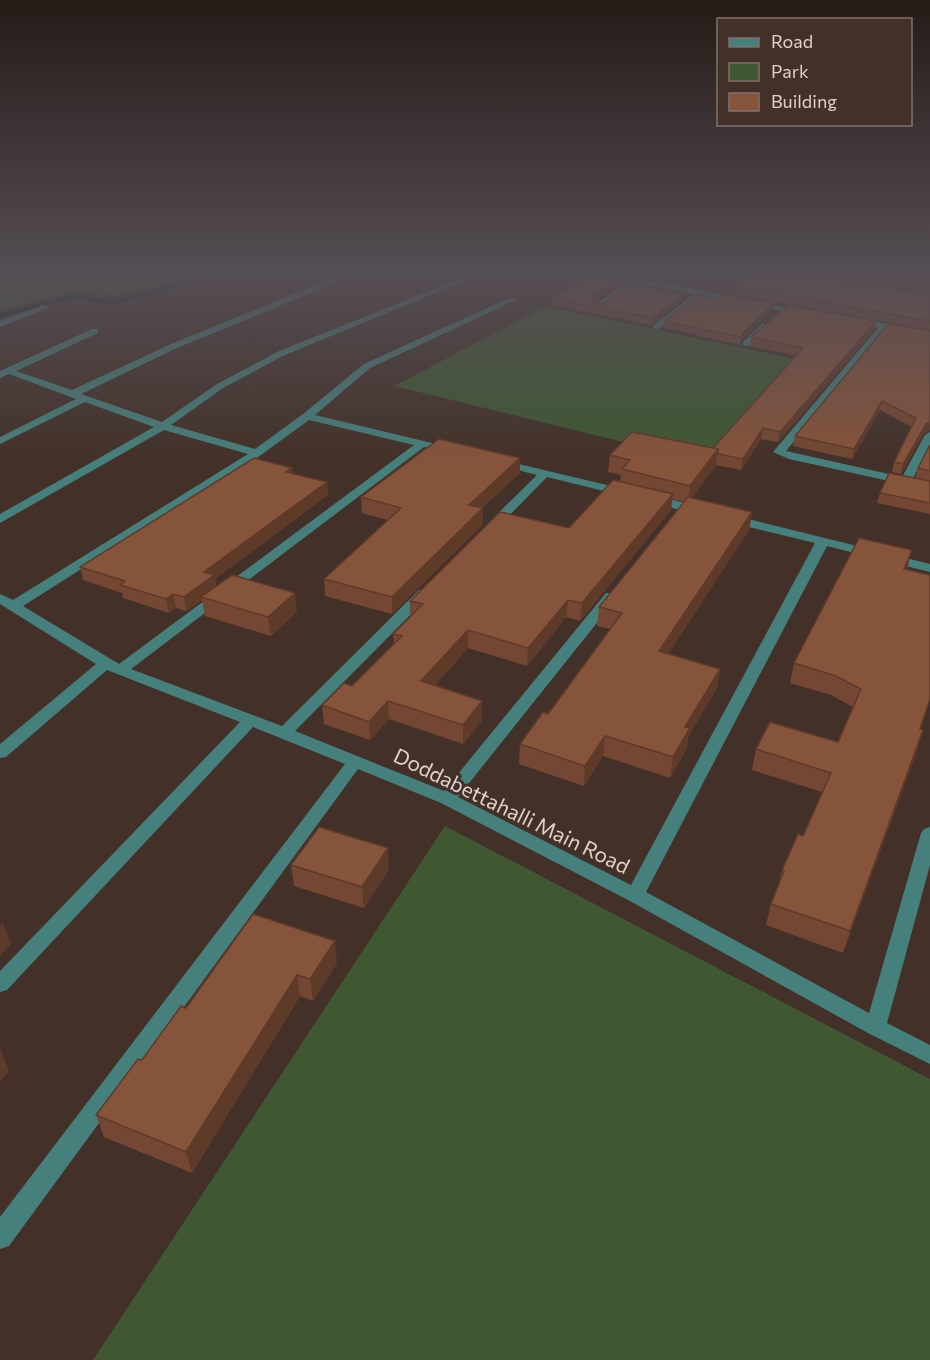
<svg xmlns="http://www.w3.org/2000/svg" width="930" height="1360" font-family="Commissioner,sans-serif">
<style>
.green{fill:#3f5832}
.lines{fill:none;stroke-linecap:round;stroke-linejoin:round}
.stream{fill:#012532;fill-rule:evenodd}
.minor{fill:#46807c;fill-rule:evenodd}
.wall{fill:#734733}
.shaded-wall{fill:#5e3a29}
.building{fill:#86533b;stroke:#5e3a29;stroke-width:1.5}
.labels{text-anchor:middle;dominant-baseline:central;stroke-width:6;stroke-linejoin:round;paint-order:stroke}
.street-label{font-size:21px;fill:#ded2cd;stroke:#433129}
</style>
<rect width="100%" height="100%" fill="#433129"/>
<g class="green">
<polygon points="0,271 210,271 115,296 76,292 2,309 0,307"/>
<polygon points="546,306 795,359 702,461 394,386"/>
<polygon points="445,826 930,1079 930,1360 93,1360"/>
</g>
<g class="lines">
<polygon class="stream" points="228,271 236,271 111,305 77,298 0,317 0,313 77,294 111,301"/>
<g class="minor">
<path d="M310,271H320L335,277L354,271H365L177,348L81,394L162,422L217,384L279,351L479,271H489L285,355L223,388L171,425L255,449L303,414L364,364L509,298L516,300L370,368L315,415L453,448V452L424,447L131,669L282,726L419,590H429L431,593L429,596L295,731L444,791L606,593H616L618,596L616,599L458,797L631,885L815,543L728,522V516L732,515L930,564V572L827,546L646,892L869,1013L921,833L924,829L930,827V865L887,1023L930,1045V1064L868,1033L628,900L441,803L358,769L9,1246L0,1249V1217L345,764L253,727L7,990L0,992V971L240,722L107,670L6,757L0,758V744L96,664L0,604V594L13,600L248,454L164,430L0,523V514L154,427L85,402L0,444V437L76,399L9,374L0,378V371L92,329H98V333L16,371L72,390L171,344L328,280ZM309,420L414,445L119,664L23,606L261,455Z"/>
<polygon points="606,273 701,290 807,312 803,315 702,295 657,330 653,327 654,325 694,294 637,283 601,309 595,309 595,305 629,281 606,277"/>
<polygon points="43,305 50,307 0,327 0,321"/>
<polygon points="856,318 930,332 930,338 886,329 786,451 902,477 925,435 930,432 930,445 912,480 930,484 930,490 789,459 773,452 878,328 853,323 853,319"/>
<polygon points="763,323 770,325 749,346 743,346 743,342"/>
<polygon points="502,460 628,490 630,492 624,496 547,477 494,531 486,531 484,528 486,525 537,475 498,465 496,463"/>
<polygon points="653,495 704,508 706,511 700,515 649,502 647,499"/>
</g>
</g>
<g class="wall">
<polygon points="752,271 930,271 930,330 734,294 735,286"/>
<polygon points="616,288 594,303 596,304 682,300 651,325 551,305 551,298"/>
<polygon points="774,303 773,310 741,340 741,345 697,336 698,335 663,328 664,321"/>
<polygon points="876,321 874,330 778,442 761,439 741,470 716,465 692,498 752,512 749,530 668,654 720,669 717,688 688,737 687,748 670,778 603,756 584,786 519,764 520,744 548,714 610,629 597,626 599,607 684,502 672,499 671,510 580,621 566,617 527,666 468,648 434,686 482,720 463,744 389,719 370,740 324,724 322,705 352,686 394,644 393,634 410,617 410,601 569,528 620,482 621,475 608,472 610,455 713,448 796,356 750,346 751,337"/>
<polygon points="930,331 930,430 923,434 901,474 892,472 894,462 912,427 880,410 852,459 793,446 795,436"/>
<polygon points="930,445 930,514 877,503 880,493 915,478 918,468"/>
<polygon points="292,473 328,495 215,579 216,586 297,612 271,636 205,616 202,600 186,611 176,608 169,613 123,598 122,593 83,580 80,567"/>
<polygon points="520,473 482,508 483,508 483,524 392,614 325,596 324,579 388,520 362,513 361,497"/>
<polygon points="907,569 920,729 923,730 917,751 843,953 766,925 771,904 778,886 782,870 803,836 822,792 752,770 756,749 838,742 853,707 831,695 790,683 794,663"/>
<polygon points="291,865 389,869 364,908 294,886"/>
<polygon points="337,963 313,1001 300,996 192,1173 104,1137 96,1115 186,1008"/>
</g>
<g class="shaded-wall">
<polygon points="616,281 616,288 594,303 593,309 594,296"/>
<polygon points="683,293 682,300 651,325 652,318"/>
<polygon points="774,303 773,310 741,340 743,333"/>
<polygon points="876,321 874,330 778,442 780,432"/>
<polygon points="882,401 880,410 852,459 854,449"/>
<polygon points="930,422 930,430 923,434 901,474 903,464 926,424"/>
<polygon points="763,428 761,439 741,470 743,459"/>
<polygon points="718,449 716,466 688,503 690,486"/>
<polygon points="520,458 520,473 469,520 469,505"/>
<polygon points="292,468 293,480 286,472"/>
<polygon points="327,482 328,495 215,579 217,588 201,597 202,600 186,611 184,597 204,572"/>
<polygon points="673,494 671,510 580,621 582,603"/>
<polygon points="483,508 483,524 392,614 392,597"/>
<polygon points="752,512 749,530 657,671 659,651"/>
<polygon points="912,550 907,569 904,569"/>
<polygon points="295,593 297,612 271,636 268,617"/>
<polygon points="173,594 176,608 169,613 166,599"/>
<polygon points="568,600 566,617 527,666 528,648"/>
<polygon points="468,630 468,648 422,700 421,681"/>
<polygon points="720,669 717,688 688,737 687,748 670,778 673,757 685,727"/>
<polygon points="388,701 389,719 370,740 369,722"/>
<polygon points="482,701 482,720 463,744 463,725"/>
<polygon points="923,730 917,751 843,953 850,931"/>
<polygon points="605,736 603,756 584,786 585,766"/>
<polygon points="388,848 389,869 364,908 362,887"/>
<polygon points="3,923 11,944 0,956 0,926"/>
<polygon points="335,941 337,963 313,1001 310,979"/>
<polygon points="297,975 300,996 192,1173 186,1152"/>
<polygon points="0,1050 1,1050 9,1071 0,1082"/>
</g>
<g class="building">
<polygon points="752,271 785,271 930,295 930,321 735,286"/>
<polygon points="825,271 930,271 930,287"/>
<polygon points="587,276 616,281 594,296 593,302 596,304 603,304 631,284 683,293 652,318 551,298"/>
<polygon points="697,295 720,299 726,295 774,303 743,333 742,337 698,329 700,328 664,321"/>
<polygon points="788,305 876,321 780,432 763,428 743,459 718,454 718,449 713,448 803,348 751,337"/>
<polygon points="889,323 930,331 930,422 926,424 903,464 894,462 916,418 882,401 854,449 795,436"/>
<polygon points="632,432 718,449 690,486 622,469 630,460 610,455"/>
<polygon points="439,439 520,458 469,505 483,508 392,597 324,579 401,508 361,497"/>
<polygon points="930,445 930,471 918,468"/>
<polygon points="254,458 292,468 286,472 327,482 204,572 214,575 184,597 173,594 166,599 120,585 125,581 80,567"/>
<polygon points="889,473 930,481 930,503 880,493"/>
<polygon points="613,480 673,494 582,603 568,600 528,648 468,630 421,681 482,701 463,725 388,701 369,722 322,705 344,683 352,686 402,636 393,634 423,604 410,601 500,512 569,528"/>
<polygon points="688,497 752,512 659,651 720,669 685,727 690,728 673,757 605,736 585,766 520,744 543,712 548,714 622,613 599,607"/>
<polygon points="859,538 912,550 904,569 930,575 930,699 920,729 923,730 850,931 771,904 784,871 782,870 798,834 803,836 831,773 756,749 770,722 838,742 861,689 836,676 794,663"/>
<polygon points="232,575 295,593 268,617 201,597"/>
<polygon points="319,827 388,848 362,887 291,865"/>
<polygon points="253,914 335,941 310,979 297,975 186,1152 96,1115 138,1059 142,1060 181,1006 186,1008"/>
</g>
<linearGradient id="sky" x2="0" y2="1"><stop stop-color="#251b17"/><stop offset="0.59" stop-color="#554e54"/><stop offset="1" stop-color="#554e54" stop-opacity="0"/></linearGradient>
<rect width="930" height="461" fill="url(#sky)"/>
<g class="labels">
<g class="street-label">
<text transform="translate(512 810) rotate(26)">Doddabettahalli Main Road</text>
</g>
</g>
<rect x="717" y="18" width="195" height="108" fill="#433129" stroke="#81716b" stroke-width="1.5"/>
<rect x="729" y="38" width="30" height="9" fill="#46807c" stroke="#81716b" stroke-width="1.5"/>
<text x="771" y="48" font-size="18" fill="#ded2cd">Road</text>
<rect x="729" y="63" width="30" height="18" fill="#3f5832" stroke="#81716b" stroke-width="1.5"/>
<text x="771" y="78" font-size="18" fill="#ded2cd">Park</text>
<rect x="729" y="93" width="30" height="18" fill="#86533b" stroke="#81716b" stroke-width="1.5"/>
<text x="771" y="108" font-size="18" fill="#ded2cd">Building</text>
</svg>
